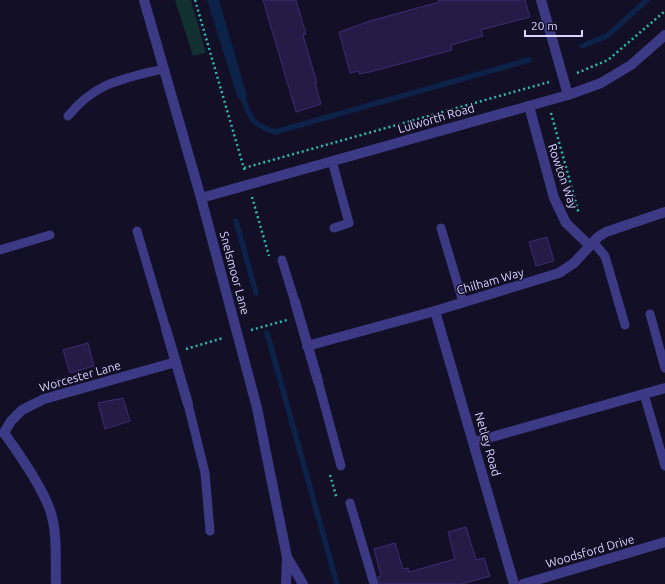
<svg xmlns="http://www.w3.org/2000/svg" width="665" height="584" font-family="Ubuntu,sans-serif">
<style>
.green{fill:#12302f}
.water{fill:#0c2248}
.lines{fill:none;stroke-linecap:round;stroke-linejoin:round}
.stream{stroke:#0c2248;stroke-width:5.5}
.building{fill:#241b47;stroke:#3b2d73}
.path{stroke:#2fb8b0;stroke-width:2.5;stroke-dasharray:2 3;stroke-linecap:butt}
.service{stroke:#3d3a85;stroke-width:9}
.minor{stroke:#3d3a85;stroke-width:10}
.tertiary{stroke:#3d3a85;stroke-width:10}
.labels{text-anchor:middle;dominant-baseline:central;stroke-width:3;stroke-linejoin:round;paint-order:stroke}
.street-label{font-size:12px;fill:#d9d4ff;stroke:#130f26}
</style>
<rect width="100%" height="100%" fill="#130f26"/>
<polygon class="green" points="175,0 191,0 206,53 193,56"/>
<polygon class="water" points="207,0 219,0 247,96 238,99"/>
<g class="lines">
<g class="stream">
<polyline points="582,46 607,36 647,0"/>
<path d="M243,98C251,120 252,124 275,132L529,60"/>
<polyline points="236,221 256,293"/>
<polyline points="267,333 337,584"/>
</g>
</g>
<g class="building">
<polygon points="263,0 296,0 306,34 303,35 317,83 315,83 321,104 296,112"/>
<polygon points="438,0 525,0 530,17 481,30 483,36 451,45 452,50 370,72 359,74 359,71 350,73 339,32 370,21 439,2"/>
<polygon points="547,237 554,261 536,266 529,242"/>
<polygon points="88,343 94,366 70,373 63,350"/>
<polygon points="123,398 130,421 105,429 98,403"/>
<polygon points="466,527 476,560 484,558 490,576 462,584 380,584 378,577 381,576 374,549 395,543 403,569 408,568 409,572 455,559 448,532"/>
</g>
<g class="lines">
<g class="path">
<polyline points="195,0 245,172"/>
<polyline points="577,73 608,60 665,11"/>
<polyline points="551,113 579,214"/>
<polyline points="244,168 549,82"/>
<polyline points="252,197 269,256"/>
<polyline points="251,330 287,320"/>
<polyline points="186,349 223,338"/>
<polyline points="330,475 337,499"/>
</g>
<g class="service">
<path d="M68,116C96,82 122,79 163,69"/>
<polyline points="332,161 349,223 334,228"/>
<polyline points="441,228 463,302"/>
<polyline points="137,231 166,329"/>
<polyline points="593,242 605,256 625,325"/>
<polyline points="0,250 50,235"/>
<polyline points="282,260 295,302"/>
<polyline points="650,314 665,368"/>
<polyline points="318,381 341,466"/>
<polyline points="644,394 665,466"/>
<polyline points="188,404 205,473 210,531"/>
<polyline points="350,503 374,584"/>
</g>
<g class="minor">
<polyline points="541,0 568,95"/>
<polyline points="529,106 554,198 566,223 590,246"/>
<polyline points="201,198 568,95 601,83 631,65 665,35"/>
<polyline points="295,302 318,381"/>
<polyline points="435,311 514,584"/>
<polyline points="166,329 188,404"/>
<polyline points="307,346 435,311 559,273 574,263 598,237 606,232 665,212"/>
<polyline points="4,433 11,421 22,410 44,399 176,362"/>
<path d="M4,433C20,455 41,485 50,510C58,533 55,560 56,584"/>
<polyline points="474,442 665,388"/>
<polyline points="523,584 665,542"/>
</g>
<g class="tertiary">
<polyline points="144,0 201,198 257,408 287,557 286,584"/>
<polyline points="287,557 303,584"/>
</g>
</g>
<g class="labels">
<g class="street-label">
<text transform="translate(436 118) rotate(-16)">Lulworth Road</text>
<text transform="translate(563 176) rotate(71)">Rowton Way</text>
<text transform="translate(235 273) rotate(75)">Snelsmoor Lane</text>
<text transform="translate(490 281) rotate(-16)">Chilham Way</text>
<text transform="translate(80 376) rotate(-16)">Worcester Lane</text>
<text transform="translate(488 444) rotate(74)">Netley Road</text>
<text transform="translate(590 551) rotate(-16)">Woodsford Drive</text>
</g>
</g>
<path d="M525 30v6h57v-6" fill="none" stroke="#d9d4ff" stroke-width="2"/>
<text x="531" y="30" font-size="12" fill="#d9d4ff" stroke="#130f26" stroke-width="3" paint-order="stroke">20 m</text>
</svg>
